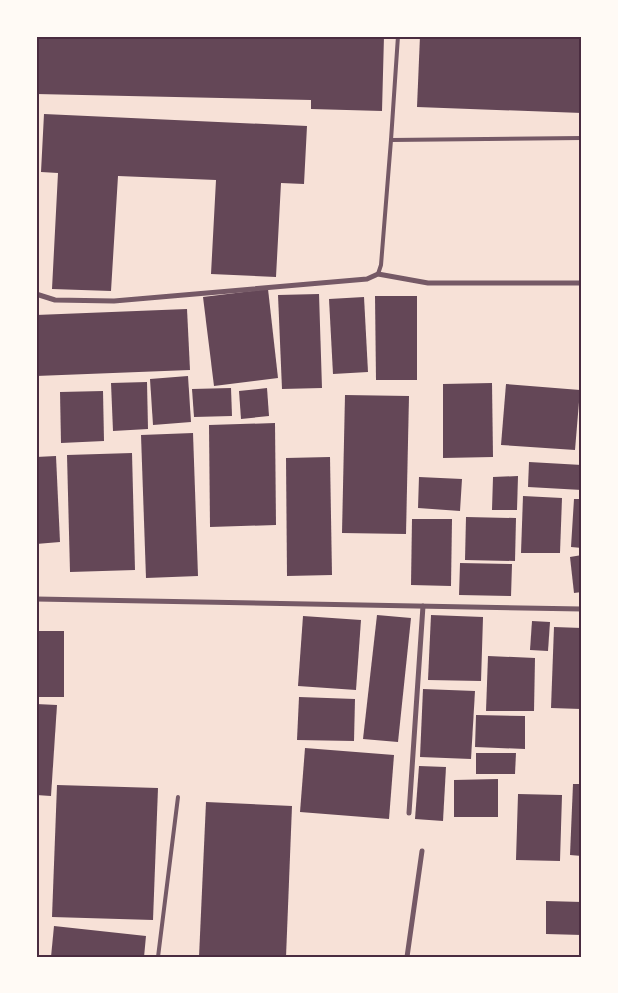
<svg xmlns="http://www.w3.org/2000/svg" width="618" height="993" font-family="'PT Sans Narrow',sans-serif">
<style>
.building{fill:#644757}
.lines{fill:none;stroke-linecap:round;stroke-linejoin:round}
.service{stroke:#755966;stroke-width:4}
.minor{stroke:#755966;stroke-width:5}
.neatline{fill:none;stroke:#4a2c40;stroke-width:2}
</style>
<rect width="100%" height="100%" fill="#f7e1d7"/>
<g class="building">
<polygon points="36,36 384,36 382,111 311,109 311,100 36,94"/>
<polygon points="420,36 582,36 582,113 417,107"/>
<polygon points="44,114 307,126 304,184 281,183 276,277 211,274 216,180 118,176 111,291 52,289 58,173 41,172"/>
<polygon points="268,289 278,378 214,386 203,297"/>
<polygon points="319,294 322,388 282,389 278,295"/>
<polygon points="375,296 417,296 417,380 376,380"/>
<polygon points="364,297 368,372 333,374 329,299"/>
<polygon points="187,309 190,370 36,376 36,315"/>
<polygon points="188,376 191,422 153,425 150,379"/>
<polygon points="147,382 148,429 113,431 111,383"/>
<polygon points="492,383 493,457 443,458 443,384"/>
<polygon points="506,384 580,390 575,450 501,445"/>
<polygon points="231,388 232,416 194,417 192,389"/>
<polygon points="267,388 269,416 241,419 239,391"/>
<polygon points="103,391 104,441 61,443 60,392"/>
<polygon points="345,395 409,396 406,534 342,533"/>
<polygon points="275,423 276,525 210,527 209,425"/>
<polygon points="193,433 198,576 146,578 141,435"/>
<polygon points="132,453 135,570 70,572 67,455"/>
<polygon points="56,456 60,542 36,544 36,457"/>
<polygon points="330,457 332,575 287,576 286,458"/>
<polygon points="529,462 582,465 582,490 528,487"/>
<polygon points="518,476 517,510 492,510 493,477"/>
<polygon points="419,477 462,479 460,511 418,508"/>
<polygon points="523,496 562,498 560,553 521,553"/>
<polygon points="574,499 582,499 582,548 571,547"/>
<polygon points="466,517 516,518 515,561 465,560"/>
<polygon points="412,519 452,519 451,586 411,585"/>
<polygon points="582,555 582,592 574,593 570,557"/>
<polygon points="460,563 512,564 511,596 459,595"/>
<polygon points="377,615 411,618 398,742 363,739"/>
<polygon points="431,615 483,617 481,681 428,680"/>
<polygon points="303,616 361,620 356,690 298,686"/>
<polygon points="532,621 550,622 548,651 530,650"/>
<polygon points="554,627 582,628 581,709 551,708"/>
<rect x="36" y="631" width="28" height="66"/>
<polygon points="488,656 535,658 534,711 486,711"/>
<polygon points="423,689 475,691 471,759 420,757"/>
<polygon points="299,697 355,699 354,741 297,740"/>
<polygon points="36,704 57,705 51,796 36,795"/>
<polygon points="476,715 525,716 525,749 475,747"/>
<polygon points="305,748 394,755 389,819 300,812"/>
<polygon points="476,753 516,753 515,774 476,774"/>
<polygon points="419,766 446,767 443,821 415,819"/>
<polygon points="498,779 498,817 454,817 454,780"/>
<polygon points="573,784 582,784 582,856 570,855"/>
<polygon points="57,785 158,788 153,920 52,917"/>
<polygon points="518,794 562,795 560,861 516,860"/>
<polygon points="206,802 292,806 286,957 199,957"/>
<polygon points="546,901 582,902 582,935 546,934"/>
<polygon points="54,926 146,936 144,957 51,957"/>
</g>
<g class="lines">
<g class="service">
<polyline points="398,36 391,140 582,138"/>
<polyline points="378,274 381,265 391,140"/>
<polyline points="158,957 178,797"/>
</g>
<g class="minor">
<polyline points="36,294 55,300 114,301 367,279 378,274 428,283 582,283"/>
<polyline points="36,599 582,609"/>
<polyline points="409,813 423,606"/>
<polyline points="407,957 422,851"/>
</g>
</g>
<rect width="618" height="993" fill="none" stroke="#fffaf5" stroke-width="75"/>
<rect x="38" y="38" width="542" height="918" class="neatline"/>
</svg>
